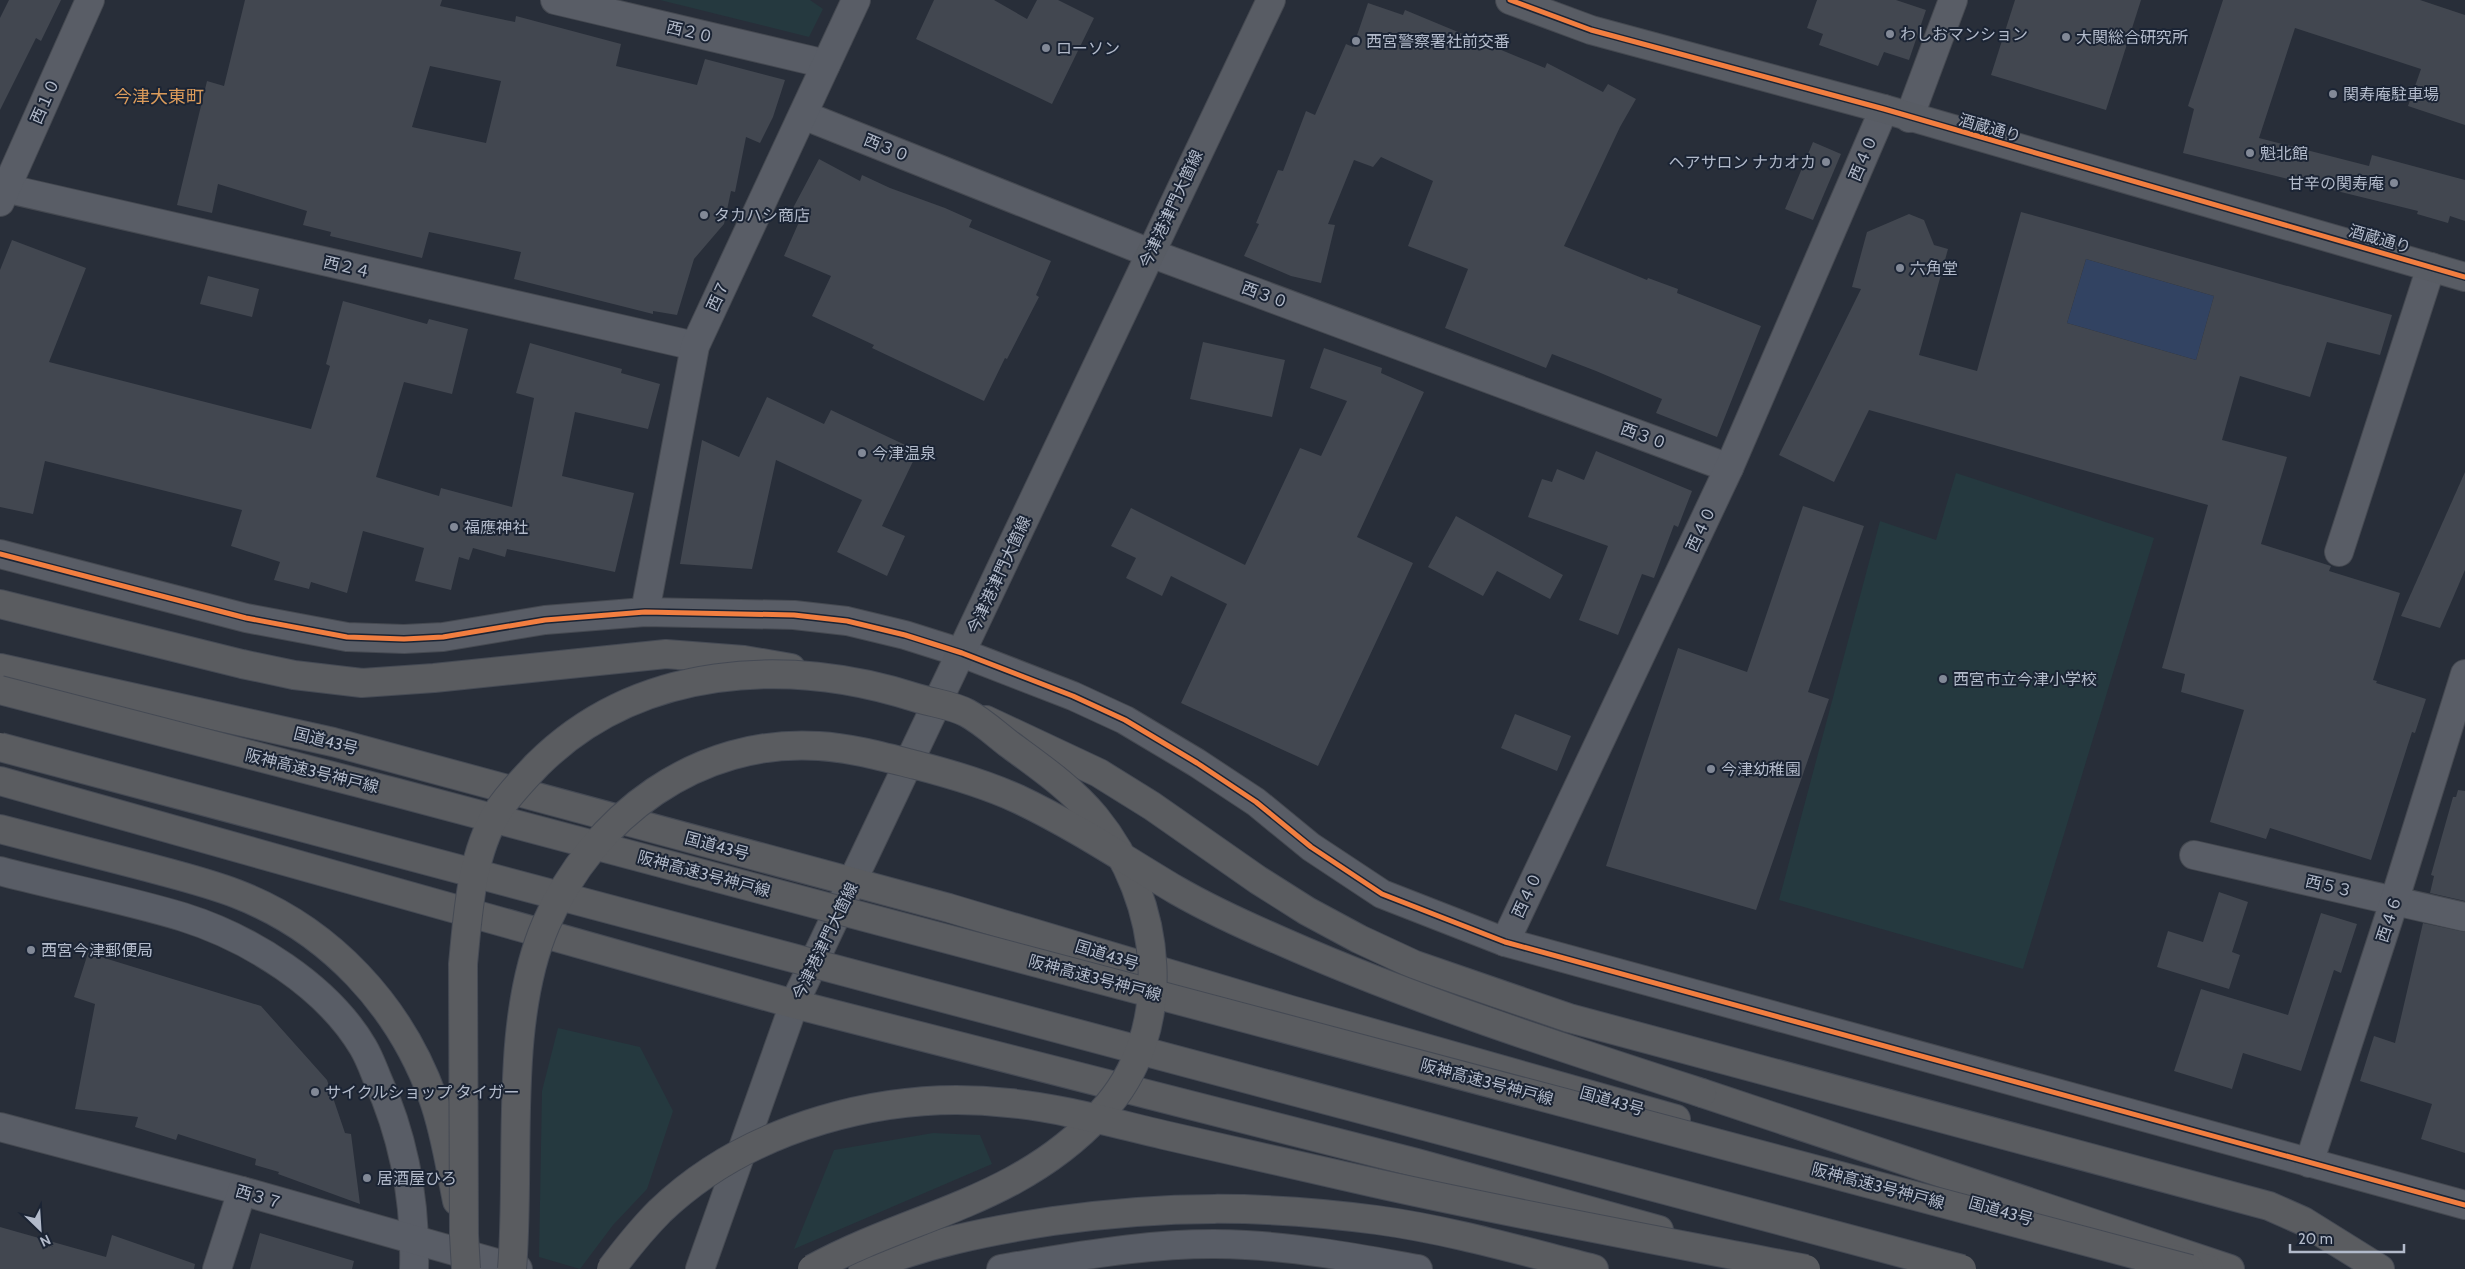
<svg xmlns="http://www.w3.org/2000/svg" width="2465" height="1269" font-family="Cabin,'Noto Sans JP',sans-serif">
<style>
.green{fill:#25393f}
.water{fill:#324362}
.building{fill:#424750;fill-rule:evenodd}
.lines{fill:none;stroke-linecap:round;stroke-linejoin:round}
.street-casing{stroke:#454951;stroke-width:30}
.secondary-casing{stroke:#454951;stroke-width:30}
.highway-casing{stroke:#454a54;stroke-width:30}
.street{stroke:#595d66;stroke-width:28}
.secondary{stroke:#585c64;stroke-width:28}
.highway{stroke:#5a5c60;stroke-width:28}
.highway-bridge-casing{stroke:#454a54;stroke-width:30;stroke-linecap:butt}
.highway-bridge{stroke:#5a5c60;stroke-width:28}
.cycleway-casing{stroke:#1b2434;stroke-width:8}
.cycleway{stroke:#f27e40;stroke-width:5}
.poi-dot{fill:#828997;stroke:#1b2434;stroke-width:2}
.labels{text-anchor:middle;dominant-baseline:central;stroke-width:4;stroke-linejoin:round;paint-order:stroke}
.street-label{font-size:16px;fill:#b2baca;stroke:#1b2434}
.poi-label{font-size:16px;fill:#b2baca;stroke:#1b2434;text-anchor:start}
.neighbourhood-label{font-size:18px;fill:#dc9c5b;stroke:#1b2434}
</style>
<rect width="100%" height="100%" fill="#282e39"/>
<g class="green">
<polygon points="660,0 810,0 823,9 809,37"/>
<polygon points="1956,473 2154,538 2023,969 1779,900 1880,521 1936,540"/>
<polygon points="558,1028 640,1047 673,1111 647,1189 613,1225 580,1269 539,1257 542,1091"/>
<polygon points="933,1133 980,1135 992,1164 794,1249 834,1150"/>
</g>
<polygon class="water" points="2086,259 2214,296 2196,360 2067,323"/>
<g class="building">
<polygon points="9,0 61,0 41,41 36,38 0,110 0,18"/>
<path d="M245,0H442L440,6L515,22L516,16L621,44L616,66L697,85L705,59L785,80L773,117L760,143L746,137L735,192L731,191L724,224L694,259L677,315L653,311V314L514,279L521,252L429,232L422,258L330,236L331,232L303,225L307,211L218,184L212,213L177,205L207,81L224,86ZM430,66L501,81L486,143L412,127Z"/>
<polygon points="934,0 994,0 1027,19 1037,0 1058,0 1094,18 1052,104 916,39"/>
<polygon points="1817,0 1896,0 1926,10 1909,60 1884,52 1878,66 1819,45 1823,34 1807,28"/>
<polygon points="2015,0 2141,0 2106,110 1991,75"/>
<polygon points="2223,0 2420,0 2465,15 2465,125 2408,106 2421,69 2295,28 2259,138 2369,166 2372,155 2465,180 2465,221 2450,216 2448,223 2417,214 2418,211 2183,153 2194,109 2188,106"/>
<polygon points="1368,3 1403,15 1405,10 1545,68 1547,63 1603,92 1608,84 1636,99 1620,127 1564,246 1647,280 1648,278 1678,289 1677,293 1761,326 1717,437 1656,413 1662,399 1596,371 1552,354 1546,368 1445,328 1468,269 1408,246 1433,181 1381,157 1373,167 1354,160 1328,224 1335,225 1321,283 1291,276 1244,256 1259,224 1256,223 1278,170 1283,171 1306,111 1315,115 1346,44 1353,47"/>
<polygon points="1813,142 1841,154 1813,220 1785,209"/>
<polygon points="819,159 860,181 862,175 890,188 945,208 972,220 969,227 1051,261 1036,295 1039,297 1007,359 1005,358 984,401 872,348 874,345 812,316 831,276 784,256 803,213 793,208"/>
<path d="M2021,212L2392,315L2380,355L2327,342L2310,397L2240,376L2222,440L2287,457L2261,544L2331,566L2329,571L2400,593L2373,680L2377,681L2376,683L2426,699L2415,733L2412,732L2371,860L2270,828L2266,839L2210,822L2244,710L2181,692L2185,674L2162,668L2208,505L1869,410L1834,482L1779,455L1861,289L1852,287L1867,232L1909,214L1924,220L1934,245L1948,249L1919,355L1977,371ZM2086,259L2214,296L2196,360L2067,323Z"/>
<polygon points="12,240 86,268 49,362 311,429 330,366 326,364 343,301 427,324 429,319 468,329 452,394 404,382 376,477 439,496 441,488 512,507 534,398 516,393 530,343 622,369 621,373 660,384 648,429 575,412 562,476 634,493 615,572 507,549 505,557 473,548 469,560 459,557 451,590 415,581 424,548 363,531 347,593 311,582 309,589 274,580 280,562 231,546 242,510 45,461 33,514 0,507 0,270"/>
<polygon points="208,276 259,289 252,317 200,304"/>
<polygon points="1203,342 1285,360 1272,417 1190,399"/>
<polygon points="1324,348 1382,368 1381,373 1424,392 1357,537 1413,563 1318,766 1181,703 1227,604 1171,576 1162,596 1126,578 1136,558 1111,546 1131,508 1245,565 1300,448 1321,456 1347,401 1310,388"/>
<polygon points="767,397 824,424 831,410 918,451 882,526 905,536 887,576 837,552 862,500 776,460 752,569 680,564 702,440 739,457"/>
<polygon points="1596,451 1692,491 1678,527 1674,525 1654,578 1642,574 1618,635 1579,620 1608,546 1528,517 1542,479 1552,482 1557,469 1584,480"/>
<polygon points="2465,472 2465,570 2440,628 2401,616"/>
<polygon points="1803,506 1864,526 1808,692 1829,699 1756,910 1606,866 1678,648 1747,672"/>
<polygon points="1456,516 1563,575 1550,599 1497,571 1483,596 1428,567"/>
<polygon points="1515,714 1571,736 1557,771 1501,748"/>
<polygon points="2458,790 2465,791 2465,901 2430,893 2434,876 2431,875 2453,797 2456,797"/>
<polygon points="2219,892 2248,902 2232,952 2240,955 2229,989 2157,967 2168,931 2203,942"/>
<polygon points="2321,913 2357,924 2341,973 2334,970 2301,1071 2243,1053 2232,1089 2174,1071 2201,989 2288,1015"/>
<polygon points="2423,923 2465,932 2465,1153 2421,1139 2432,1104 2360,1081 2374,1036 2395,1043"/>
<polygon points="88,953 261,1006 327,1080 345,1133 351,1134 360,1204 278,1174 279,1172 255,1165 256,1159 178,1134 176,1140 135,1127 138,1117 75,1109 95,1004 74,997"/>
<polygon points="0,1227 106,1257 112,1235 195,1264 194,1269 0,1269"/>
<polygon points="260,1233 354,1261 352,1269 250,1269"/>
</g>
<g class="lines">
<defs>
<g id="street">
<polyline points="555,0 826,64"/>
<polyline points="803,115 1150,253 1729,468"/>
<polyline points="1909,118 1953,0"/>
<polyline points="0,187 695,346"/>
<polyline points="0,202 90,0"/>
<polyline points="2339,552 2431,267"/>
<polyline points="0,554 246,618 347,637 404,639 443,637 545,620 645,612 794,615 847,621 905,635 962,653 1073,696 1125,720 1197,763 1256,802 1311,847 1382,894 1505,942 2465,1205"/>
<polyline points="645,612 695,346 856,0"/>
<polyline points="2194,855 2465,917"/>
<path d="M0,871C61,887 123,899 183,917C250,938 327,986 363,1047C369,1057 373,1068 377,1078C405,1140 416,1202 414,1269"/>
<polyline points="1505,942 1729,468 1884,109"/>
<polyline points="0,1127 242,1191 518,1269"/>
<polyline points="2309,1163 2394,902 2465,674"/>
<polyline points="217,1269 242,1191"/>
<path d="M1001,1269C1082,1255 1164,1240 1246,1245C1304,1248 1361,1259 1418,1269"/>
</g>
<g id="secondary">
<polyline points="1510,0 1591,30 1884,109 2465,277"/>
<polyline points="700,1269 794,1004 1271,0"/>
</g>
<g id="highway">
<polyline points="0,604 242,664 294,675 362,683 434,678 666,654 744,660 791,668"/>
<polyline points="0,668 333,742 949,908 1291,1010 1676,1119"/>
<polyline points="986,720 1099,773 1152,806 1258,880 1307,911 1359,939 1415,965 1569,1018 2269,1206 2303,1221 2380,1269"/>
<polyline points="0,781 794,1004 1417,1163 1659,1230"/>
<path d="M0,829C46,841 93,853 139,865C172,874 206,882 237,894C330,930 400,1006 433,1098C445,1131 450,1167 457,1201"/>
<polyline points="1702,1093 2230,1269"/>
<polyline points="2167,1258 2208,1269"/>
<path d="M863,1269C924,1244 987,1231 1053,1221C1164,1205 1265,1205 1377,1220C1450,1230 1522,1251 1594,1269"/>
</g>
</defs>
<use href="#street" class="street-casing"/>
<use href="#secondary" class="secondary-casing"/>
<use href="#highway" class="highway-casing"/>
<use href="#street" class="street"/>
<use href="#secondary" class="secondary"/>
<use href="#highway" class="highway"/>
<defs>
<g id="highway-bridge">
<polyline points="0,690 398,793 2190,1269"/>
<polyline points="0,747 1962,1269"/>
<path d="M466,1269L464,1235L463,964C468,913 471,855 498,811C509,794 524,779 537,765C637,665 788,656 917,698C933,703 952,705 967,713C982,721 996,734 1009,744C1040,767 1071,788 1095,817C1163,900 1178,1031 1101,1113C1018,1203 912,1214 812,1269"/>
<path d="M512,1269C521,1162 503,1023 546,924C593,816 698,738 819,746C852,748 884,757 916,765C951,774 985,784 1018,799C1073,825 1124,859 1176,890C1209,909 1246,926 1281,941C1417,1001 1560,1047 1702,1093"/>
<path d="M611,1269C626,1249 642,1229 660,1211C749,1126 888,1089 1009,1103C1061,1108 1113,1123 1164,1135C1235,1151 1305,1167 1375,1183C1518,1215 1662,1241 1806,1269"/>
</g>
</defs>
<use href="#highway-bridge" class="highway-bridge-casing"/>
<use href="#highway-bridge" class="highway-bridge"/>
<defs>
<g id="cycleway">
<polyline points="1510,0 1591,30 1884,109 2465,277"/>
<polyline points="0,554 246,618 347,637 404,639 443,637 545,620 645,612 794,615 847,621 905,635 962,653 1073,696 1125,720 1197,763 1256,802 1311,847 1382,894 1505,942 2465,1205"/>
</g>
</defs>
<use href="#cycleway" class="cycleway-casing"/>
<use href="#cycleway" class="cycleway"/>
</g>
<g class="poi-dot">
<circle cx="1890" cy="34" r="5"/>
<circle cx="2066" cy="37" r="5"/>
<circle cx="1356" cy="41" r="5"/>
<circle cx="1046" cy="48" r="5"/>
<circle cx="2333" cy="94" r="5"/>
<circle cx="2250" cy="153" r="5"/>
<circle cx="1826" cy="162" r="5"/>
<circle cx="2394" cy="183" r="5"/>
<circle cx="704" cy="215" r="5"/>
<circle cx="1900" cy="268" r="5"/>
<circle cx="862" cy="453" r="5"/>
<circle cx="454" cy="527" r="5"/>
<circle cx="1943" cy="679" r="5"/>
<circle cx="1711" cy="769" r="5"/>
<circle cx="31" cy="950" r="5"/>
<circle cx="315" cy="1092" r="5"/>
<circle cx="367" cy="1178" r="5"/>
</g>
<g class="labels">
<g class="street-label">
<text transform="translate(690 32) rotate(13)">西２０</text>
<text transform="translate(45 101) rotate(-66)">西１０</text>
<text transform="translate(1990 128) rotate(16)">酒蔵通り</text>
<text transform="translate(887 148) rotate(22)">西３０</text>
<text transform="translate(1863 158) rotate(-67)">西４０</text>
<text transform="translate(1171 209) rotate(-65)">今津港津門大箇線</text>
<text transform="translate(2380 239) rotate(16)">酒蔵通り</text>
<text transform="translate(347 267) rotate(13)">西２４</text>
<text transform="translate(1265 295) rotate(20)">西３０</text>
<text transform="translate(718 296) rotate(-65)">西７</text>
<text transform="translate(1644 436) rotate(20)">西３０</text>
<text transform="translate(1701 529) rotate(-65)">西４０</text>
<text transform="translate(999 575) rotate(-65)">今津港津門大箇線</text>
<text transform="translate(326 741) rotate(14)">国道43号</text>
<text transform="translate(312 771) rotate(14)">阪神高速3号神戸線</text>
<text transform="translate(717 846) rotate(15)">国道43号</text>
<text transform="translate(704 874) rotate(15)">阪神高速3号神戸線</text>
<text transform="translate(2329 886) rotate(13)">西５３</text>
<text transform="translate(1527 895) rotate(-65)">西４０</text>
<text transform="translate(2389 919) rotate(-72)">西４６</text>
<text transform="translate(825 941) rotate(-64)">今津港津門大箇線</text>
<text transform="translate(1107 955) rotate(17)">国道43号</text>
<text transform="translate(1095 978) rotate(15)">阪神高速3号神戸線</text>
<text transform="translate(1487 1082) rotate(15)">阪神高速3号神戸線</text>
<text transform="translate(1612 1101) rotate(16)">国道43号</text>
<text transform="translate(1878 1186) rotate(15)">阪神高速3号神戸線</text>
<text transform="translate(259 1197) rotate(16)">西３７</text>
<text transform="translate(2001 1211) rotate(16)">国道43号</text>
</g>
<g class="poi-label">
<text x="1900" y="34">わしおマンション</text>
<text x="2076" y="37">大関総合研究所</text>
<text x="1366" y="41">西宮警察署社前交番</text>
<text x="1056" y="48">ローソン</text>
<text x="2343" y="94">関寿庵駐車場</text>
<text x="2260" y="153">魁北館</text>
<text x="1816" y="162" text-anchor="end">ヘアサロン ナカオカ</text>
<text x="2384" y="183" text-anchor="end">甘辛の関寿庵</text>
<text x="714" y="215">タカハシ商店</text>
<text x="1910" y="268">六角堂</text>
<text x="872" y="453">今津温泉</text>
<text x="464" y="527">福應神社</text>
<text x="1953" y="679">西宮市立今津小学校</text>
<text x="1721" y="769">今津幼稚園</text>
<text x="41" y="950">西宮今津郵便局</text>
<text x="325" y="1092">サイクルショップ タイガー</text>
<text x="377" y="1178">居酒屋ひろ</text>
</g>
<g class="neighbourhood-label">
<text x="159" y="97">今津大東町</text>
</g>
</g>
<g transform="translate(40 1229) rotate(155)" stroke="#1b2434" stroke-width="4" paint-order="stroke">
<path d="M0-4L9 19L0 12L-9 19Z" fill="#b2baca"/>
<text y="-8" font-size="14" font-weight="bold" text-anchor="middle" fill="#b2baca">N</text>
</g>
<path d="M2290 1244v8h114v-8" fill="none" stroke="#b2baca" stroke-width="2.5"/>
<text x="2298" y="1244" font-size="15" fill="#b2baca" stroke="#1b2434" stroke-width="4" paint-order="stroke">20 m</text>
</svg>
